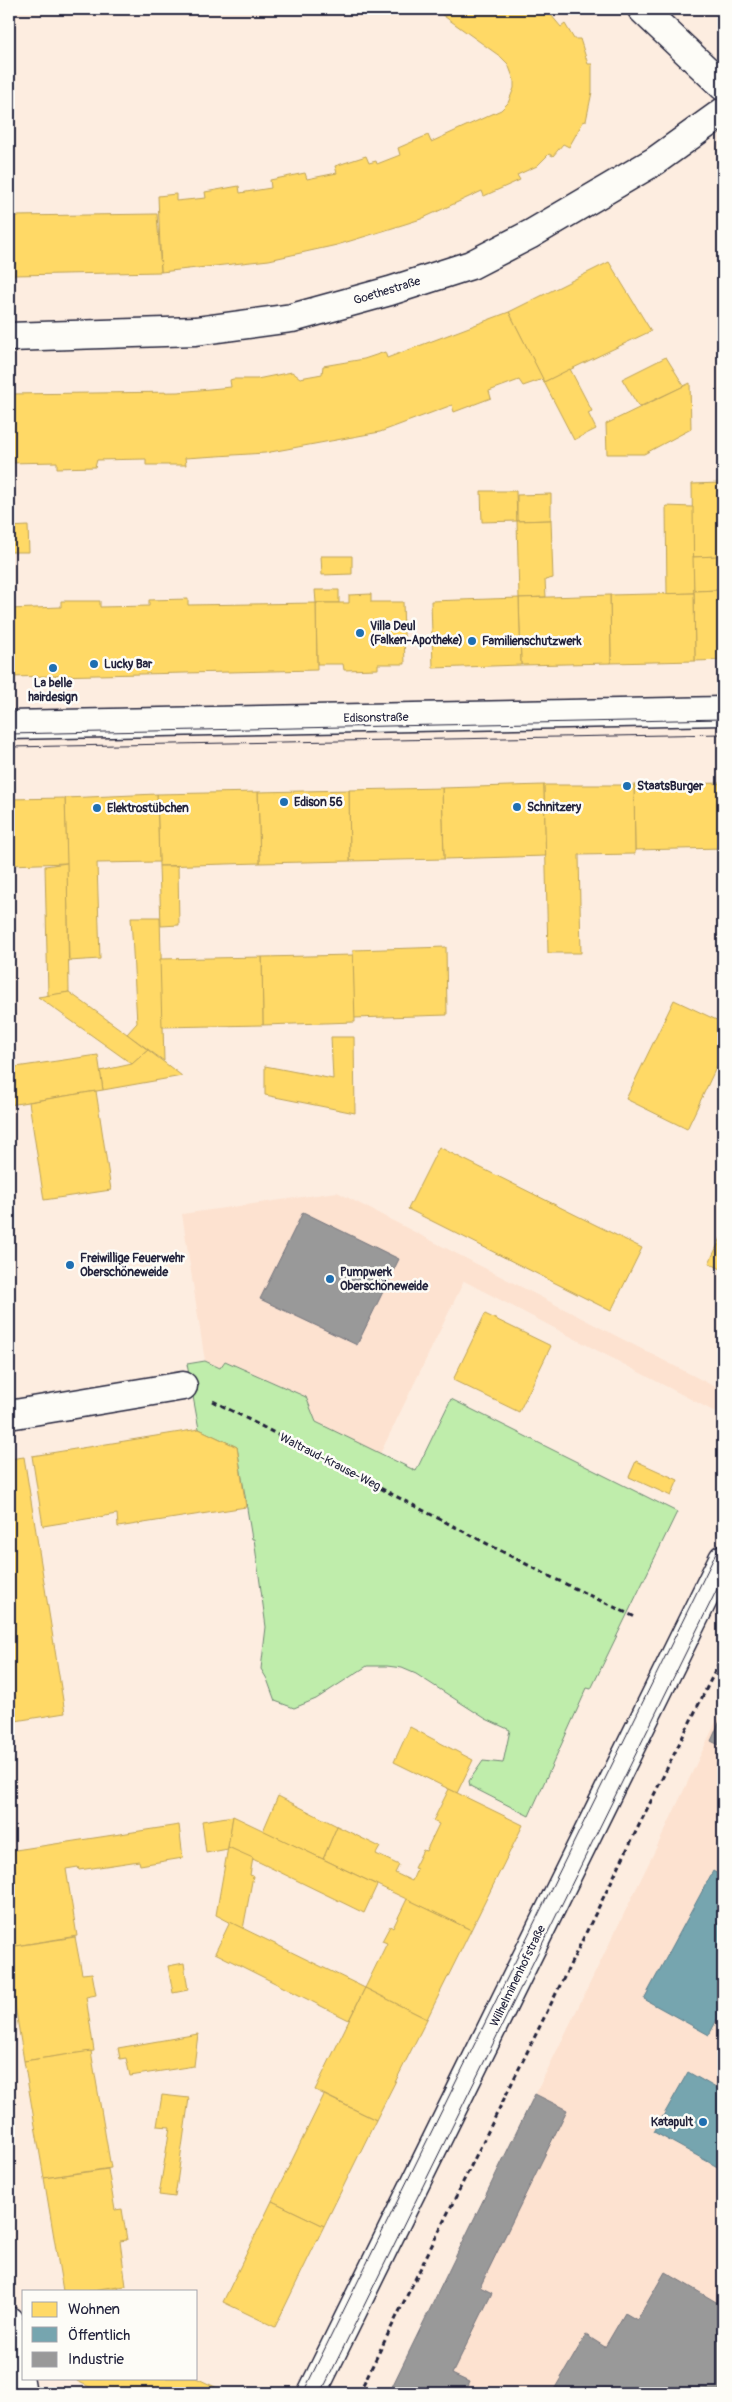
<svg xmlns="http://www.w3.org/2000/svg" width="732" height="2402" font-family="Pangolin,sans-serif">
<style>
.built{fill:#fde2d0}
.green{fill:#bfedab;stroke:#708873}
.homes{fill:#ffd966;stroke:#bda259}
.public{fill:#76a5af;stroke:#5d7e8c}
.industry{fill:#999;stroke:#75757d}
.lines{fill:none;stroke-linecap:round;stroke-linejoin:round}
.street-casing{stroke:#22223b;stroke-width:31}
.secondary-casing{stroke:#22223b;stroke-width:31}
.path{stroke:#22223b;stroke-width:3;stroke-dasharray:5 4;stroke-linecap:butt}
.street{stroke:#fdfcf7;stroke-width:28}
.secondary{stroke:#fdfcf7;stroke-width:28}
.tram{stroke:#22223b;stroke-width:1}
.poi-dot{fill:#1f6fb2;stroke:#fdfcf7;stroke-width:2}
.labels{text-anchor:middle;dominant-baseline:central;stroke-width:5;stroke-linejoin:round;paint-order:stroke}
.street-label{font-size:12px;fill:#22223b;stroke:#fdfcf7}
.poi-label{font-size:12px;font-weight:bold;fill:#22223b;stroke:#fdfcf7;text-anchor:start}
</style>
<rect width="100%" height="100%" fill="#fdede0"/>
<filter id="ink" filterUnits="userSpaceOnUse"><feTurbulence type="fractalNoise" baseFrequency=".02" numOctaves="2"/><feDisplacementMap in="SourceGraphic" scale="10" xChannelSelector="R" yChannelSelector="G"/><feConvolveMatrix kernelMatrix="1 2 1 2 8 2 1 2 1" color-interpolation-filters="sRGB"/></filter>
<g filter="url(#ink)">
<g class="built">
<polygon points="337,1192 723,1391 723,1416 464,1281 380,1454 316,1422 306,1397 225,1361 220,1368 205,1361 182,1214"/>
<polygon points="723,1707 723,2393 389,2393 666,1828"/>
</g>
<polygon class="green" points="205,1361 220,1368 225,1361 306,1397 316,1422 416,1471 451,1399 677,1512 591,1689 587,1688 529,1816 470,1786 469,1781 483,1761 503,1763 510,1730 486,1719 416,1674 402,1668 387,1666 367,1666 316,1699 294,1708 275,1701 267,1679 261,1669 266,1627 254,1539 252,1539 237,1447 199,1429 187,1364"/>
<g class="homes">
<polygon points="434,9 546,9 561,27 565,24 574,39 580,39 588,64 592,64 592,92 586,121 583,122 569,147 563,144 553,156 549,154 537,166 517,175 520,180 484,196 482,191 421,219 383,231 337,245 269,260 161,272 158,196 176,194 176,201 206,198 205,192 239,186 240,193 271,188 270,180 305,173 307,179 337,173 335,166 366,156 369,163 376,161 377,164 400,155 398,148 428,135 431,142 501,110 508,103 514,88 514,80 508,64 501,57"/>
<polygon points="157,214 161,272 15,275 14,216"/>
<polygon points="9,216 14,216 15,275 9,275"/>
<polygon points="609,262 651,331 544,382 509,312"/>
<polygon points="509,312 543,379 523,386 519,380 489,391 491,398 454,412 452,405 380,432 265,453 185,458 186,465 146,465 146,459 97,460 95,467 57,468 57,462 9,463 9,394 178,392 231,387 230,380 233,379 257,379 292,372 300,378 322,374 323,366 364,359 385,352 387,358"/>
<polygon points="666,357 684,386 639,407 622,379"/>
<polygon points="570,369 592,411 588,413 596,429 574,440 544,382"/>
<polygon points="690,383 691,429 644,454 607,454 606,424"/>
<polygon points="720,483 722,556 693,557 692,484"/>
<polygon points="481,491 516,491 517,521 482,522"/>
<polygon points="551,494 551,520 517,521 517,495"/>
<polygon points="666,506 693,507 694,593 667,594"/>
<polygon points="551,520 553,578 545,580 546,597 519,598 517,521"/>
<polygon points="28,526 29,552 9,552 9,527"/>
<polygon points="321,556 352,556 352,574 322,575"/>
<polygon points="718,556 719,590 694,591 693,557"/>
<polygon points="315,590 339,590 339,603 316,603"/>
<polygon points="719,590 723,590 723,660 695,661 694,591"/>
<polygon points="694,593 695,661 611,663 610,595"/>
<polygon points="371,594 371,602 403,602 405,664 378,664 378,669 344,670 343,664 317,664 316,603 349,603 349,595"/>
<polygon points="610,595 611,663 521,665 519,598"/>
<polygon points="519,598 521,665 433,668 431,601"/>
<polygon points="188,599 188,605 316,603 317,670 9,677 9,602 9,609 61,607 61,601 100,601 100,607 149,606 149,600"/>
<polygon points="723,783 723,848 635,850 634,785"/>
<polygon points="544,785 546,856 444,859 442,788"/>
<polygon points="544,785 634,785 635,854 579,855 581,953 548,953"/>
<polygon points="442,788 444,859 350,861 349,790"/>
<polygon points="349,790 350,861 260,863 258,792"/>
<polygon points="258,792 260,863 159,866 157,794"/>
<polygon points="157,794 159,862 97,863 100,959 69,961 65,798"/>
<polygon points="65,798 67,863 9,865 9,799"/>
<polygon points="67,863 69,992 48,996 45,866"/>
<polygon points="159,866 178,866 179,925 161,926"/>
<polygon points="131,917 160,917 164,1061 127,1034 137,1023"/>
<polygon points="446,947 447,1015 354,1018 353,950"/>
<polygon points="353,955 355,1022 263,1025 262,957"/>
<polygon points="262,957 263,1025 162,1027 160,959"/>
<polygon points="69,992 127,1034 148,1050 132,1064 38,997"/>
<polygon points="674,1000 723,1023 723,1053 687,1129 626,1099"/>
<polygon points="331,1037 354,1037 355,1113 265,1095 265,1066 333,1079"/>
<polygon points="148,1050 182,1076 103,1090 100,1071 132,1064"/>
<polygon points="98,1055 103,1090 9,1105 9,1068"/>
<polygon points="96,1091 111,1190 44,1200 29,1102"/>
<polygon points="439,1147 642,1248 611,1311 408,1209"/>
<polygon points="723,1234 723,1270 709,1263"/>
<polygon points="485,1314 551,1346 519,1412 453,1380"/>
<polygon points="199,1429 237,1447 246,1507 118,1527 117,1514 43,1526 32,1456"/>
<polygon points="24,1457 65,1713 9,1722 9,1459"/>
<polygon points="636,1461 678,1480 671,1496 629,1477"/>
<polygon points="410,1727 473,1760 457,1793 394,1762"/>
<polygon points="449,1789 523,1825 471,1930 323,1859 337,1826 380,1847 376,1854 399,1865 395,1873 412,1881 417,1869 414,1868 423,1850 426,1851 439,1824 433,1821"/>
<polygon points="278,1796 337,1826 323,1859 263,1831"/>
<polygon points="233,1816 228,1849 206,1853 202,1821"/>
<polygon points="233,1816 377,1885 364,1913 228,1847"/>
<polygon points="179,1825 183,1858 140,1865 139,1861 79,1870 78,1867 66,1869 77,1936 9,1947 9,1851"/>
<polygon points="228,1847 253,1858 250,1875 253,1876 243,1929 216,1915"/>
<polygon points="407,1899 471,1930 427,2019 365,1988 387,1943 382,1941 390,1926 393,1928"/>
<polygon points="230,1922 365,1988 349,2020 215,1953"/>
<polygon points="75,1937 82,1974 92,1973 96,1995 86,1997 94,2051 24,2061 9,1968 9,1947"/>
<polygon points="184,1963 188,1990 173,1993 168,1966"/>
<polygon points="365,1988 427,2019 376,2120 315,2090"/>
<polygon points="198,2034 194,2066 130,2076 126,2058 120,2059 118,2048"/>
<polygon points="91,2051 111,2168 44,2178 24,2061"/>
<polygon points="162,2095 189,2098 175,2197 159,2195 170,2127 157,2126"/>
<polygon points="324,2095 376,2120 324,2226 272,2201"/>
<polygon points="108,2169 115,2210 122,2209 127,2240 120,2241 126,2286 86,2291 63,2291 44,2178"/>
<polygon points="272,2201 324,2226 275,2327 223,2302"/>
<polygon points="118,2286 119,2291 86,2291"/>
<polygon points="77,2378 196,2378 226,2392 102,2393 77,2381"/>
</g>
<g class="public">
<polygon points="713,1871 723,1877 723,2008 709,2035 644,1999"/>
<polygon points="688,2072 723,2092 723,2170 654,2132"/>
</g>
<g class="industry">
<polygon points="303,1212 399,1259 357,1345 260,1299"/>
<polygon points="723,1714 723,1747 711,1741"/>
<polygon points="535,2094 567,2110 480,2287 492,2293 452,2374 469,2382 464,2393 389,2393"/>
<polygon points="665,2272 723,2306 723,2393 552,2393 586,2335 605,2347 625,2313 637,2320"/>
</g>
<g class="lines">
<defs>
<g id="street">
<polyline points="642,9 723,86"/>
<polyline points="9,337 196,331 292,318 390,291 471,265 531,234 655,161 723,112"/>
<polyline points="9,1415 183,1386"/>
</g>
<g id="secondary">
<polyline points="9,725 723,711"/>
<polyline points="9,2321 22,2393"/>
<polyline points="312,2393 723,1559"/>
</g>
</defs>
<use href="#street" class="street-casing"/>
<use href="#secondary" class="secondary-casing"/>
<g class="path">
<polyline points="213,1401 551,1577 635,1617"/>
<polyline points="359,2393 723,1655"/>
</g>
<use href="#street" class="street"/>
<use href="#secondary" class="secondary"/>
<g class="tram">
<polyline points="9,734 723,719"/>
<polyline points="9,747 723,734"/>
<polyline points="303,2393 723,1539"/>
<polyline points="321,2393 723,1577"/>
</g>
</g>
</g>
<g class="poi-dot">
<circle cx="360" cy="633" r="5"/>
<circle cx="472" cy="641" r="5"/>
<circle cx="94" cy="664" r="5"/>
<circle cx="53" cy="668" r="5"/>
<circle cx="627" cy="786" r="5"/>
<circle cx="284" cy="802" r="5"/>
<circle cx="517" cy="807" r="5"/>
<circle cx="97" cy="808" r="5"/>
<circle cx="70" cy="1265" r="5"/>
<circle cx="330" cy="1279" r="5"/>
<circle cx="703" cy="2122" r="5"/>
</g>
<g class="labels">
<g class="street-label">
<text transform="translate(387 291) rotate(-17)">Goethestraße</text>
<text transform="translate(376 718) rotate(-1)">Edisonstraße</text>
<text transform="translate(330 1462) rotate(27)">Waltraud-Krause-Weg</text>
<text transform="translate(518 1976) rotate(-64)">Wilhelminenhofstraße</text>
</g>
<g class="poi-label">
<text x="370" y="626">Villa Deul<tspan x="370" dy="14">(Falken-Apotheke)</tspan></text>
<text x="482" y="641">Familienschutzwerk</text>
<text x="104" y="664">Lucky Bar</text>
<text x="53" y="683" text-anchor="middle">La belle<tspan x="53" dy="14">hairdesign</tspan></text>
<text x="637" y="786">StaatsBurger</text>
<text x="294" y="802">Edison 56</text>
<text x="527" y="807">Schnitzery</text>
<text x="107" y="808">Elektrostübchen</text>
<text x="80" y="1258">Freiwillige Feuerwehr<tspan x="80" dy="14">Oberschöneweide</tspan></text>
<text x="340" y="1272">Pumpwerk<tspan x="340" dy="14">Oberschöneweide</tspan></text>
<text x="693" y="2122" text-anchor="end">Katapult</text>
</g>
</g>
<rect width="732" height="2402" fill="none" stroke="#fdfcf7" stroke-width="30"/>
<rect x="15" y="15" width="702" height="2372" fill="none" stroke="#22223b" stroke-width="2" filter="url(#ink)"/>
<rect x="22" y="2290" width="175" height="90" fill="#fdfcf7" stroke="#a5a5ac"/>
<rect x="32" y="2302" width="25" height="15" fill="#ffd966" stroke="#a5a5ac"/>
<text x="68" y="2314" font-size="15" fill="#22223b">Wohnen</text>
<rect x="32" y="2327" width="25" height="15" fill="#76a5af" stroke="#a5a5ac"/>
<text x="68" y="2340" font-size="15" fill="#22223b">Öffentlich</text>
<rect x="32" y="2352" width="25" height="15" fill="#999999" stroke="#a5a5ac"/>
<text x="68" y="2364" font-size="15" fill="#22223b">Industrie</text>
</svg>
